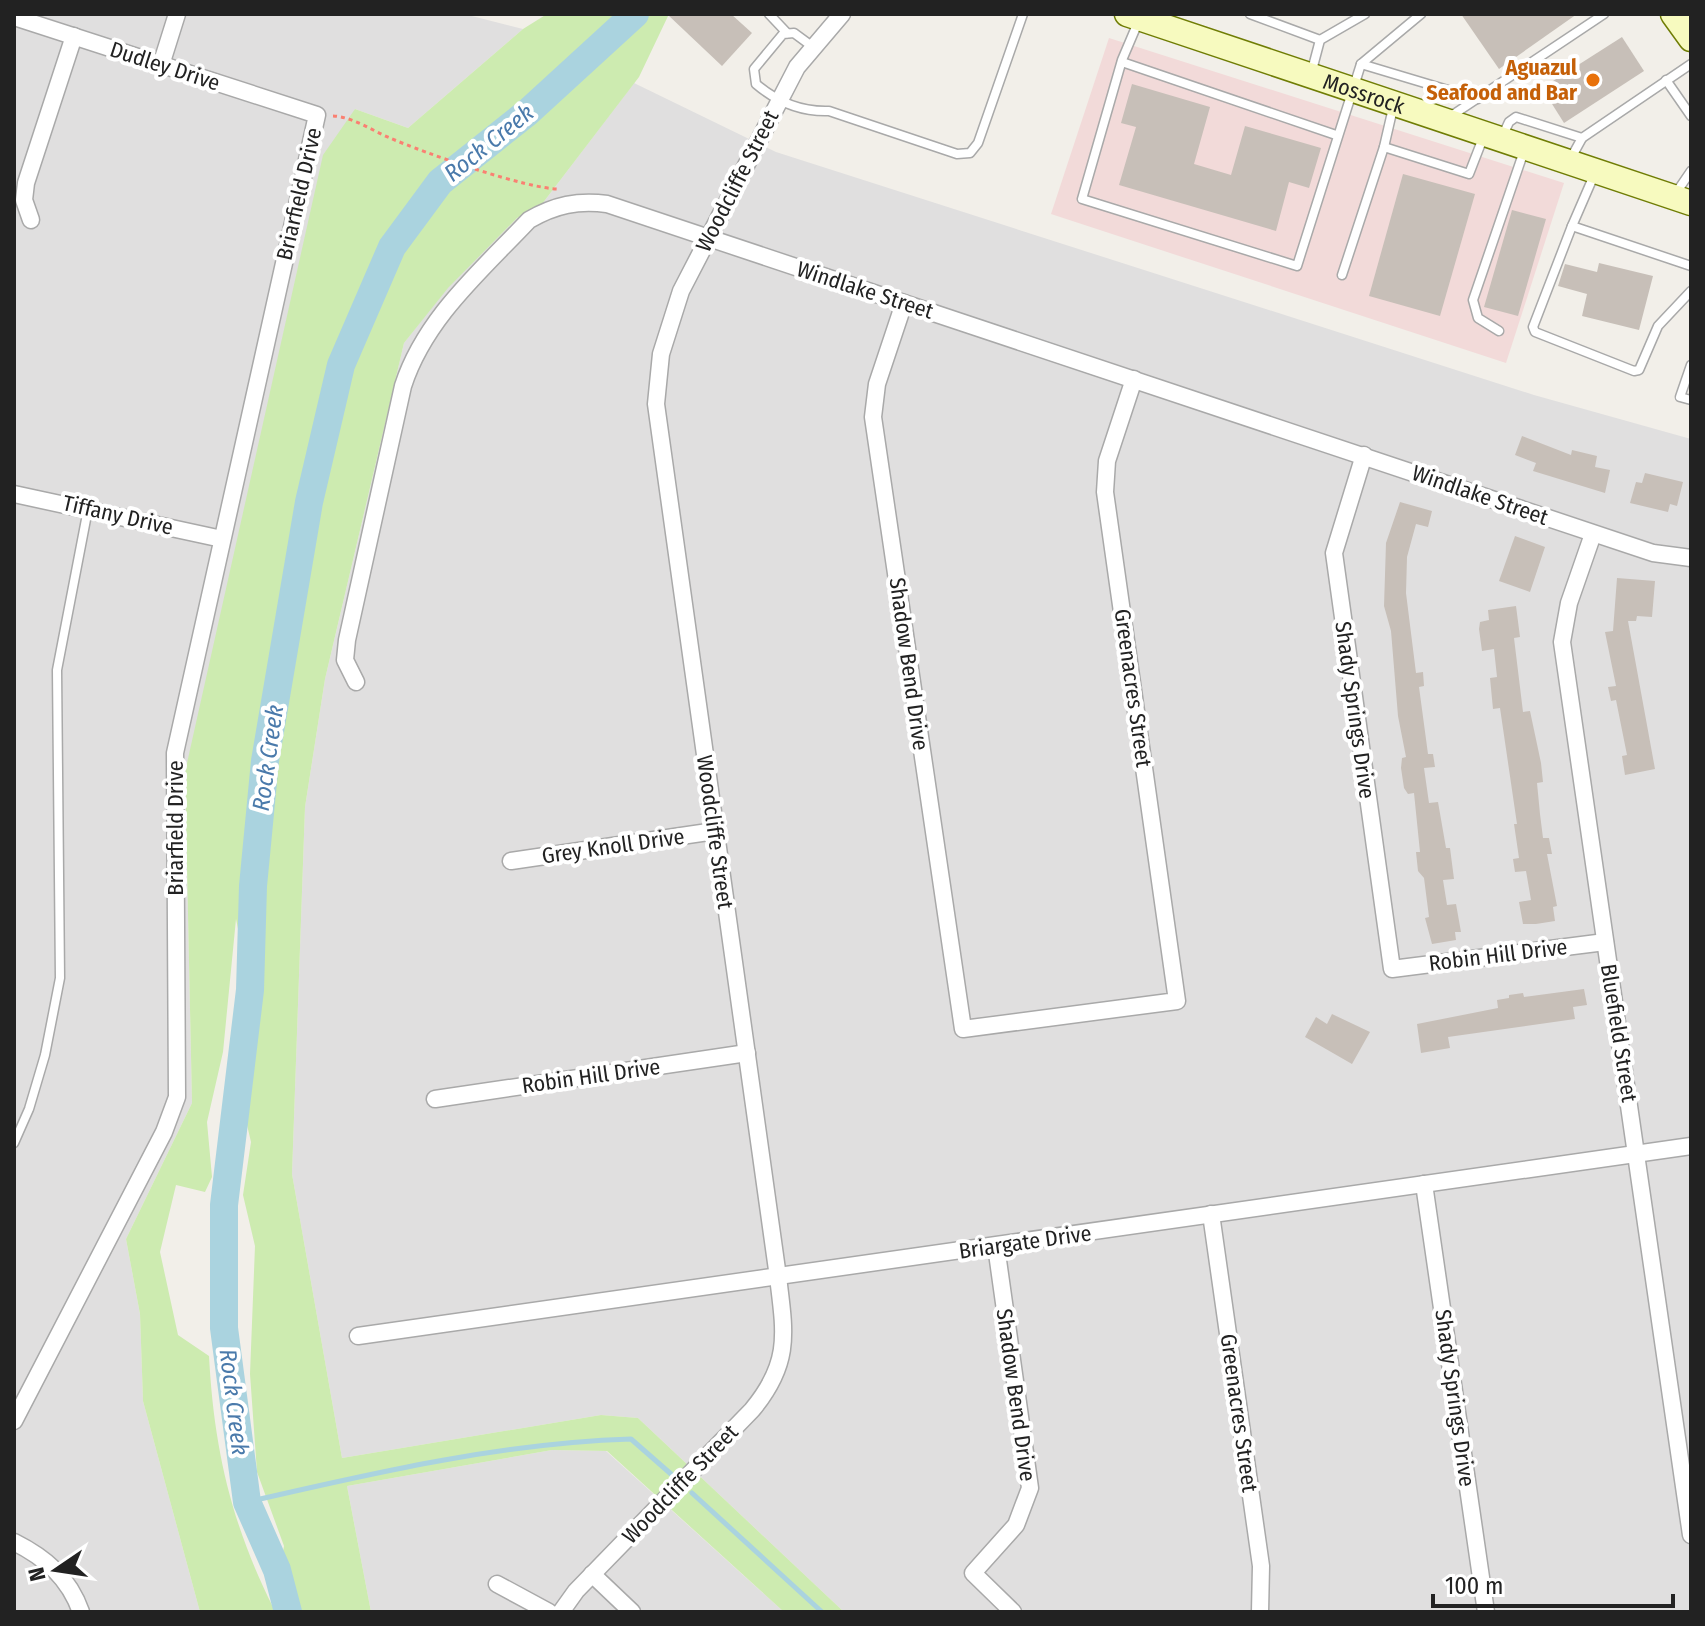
<svg xmlns="http://www.w3.org/2000/svg" width="1705" height="1626" font-family="'Fira Sans Condensed',sans-serif">
<style>
.residential{fill:#e0dfdf}
.commercial{fill:#f2dad9}
.grass{fill:#cdebb0;fill-rule:evenodd}
.lines{fill:none;stroke-linecap:round;stroke-linejoin:round}
.stream{stroke:#aad3df;stroke-width:5}
.river{stroke:#aad3df;stroke-width:28}
.building{fill:#c7bfb8}
.lane-casing{stroke:#a9a9a9;stroke-width:11}
.street-casing{stroke:#a9a9a9;stroke-width:19}
.secondary-casing{stroke:#707d05;stroke-width:27}
.path{stroke:#fa8072;stroke-width:3;stroke-dasharray:4 4;stroke-linecap:butt}
.lane{stroke:#fff;stroke-width:8}
.street{stroke:#fff;stroke-width:16}
.secondary{stroke:#f7fabf;stroke-width:24}
.food-dot{fill:#e8710a;stroke:#fff;stroke-width:3}
.labels{text-anchor:middle;dominant-baseline:central;stroke-width:8;stroke-linejoin:round;paint-order:stroke}
.street-label{font-size:22px;fill:#222;stroke:#fff}
.food-label{font-size:22px;font-weight:bold;fill:#c56008;stroke:#fff;text-anchor:end}
.water-label{font-size:24px;font-style:italic;fill:#4a7aab;stroke:#fff}
</style>
<rect width="100%" height="100%" fill="#f2efe9"/>
<g class="residential">
<polygon points="14,14 464,14 523,29 408,128 355,109 185,772 192,1103 126,1239 140,1314 143,1401 200,1612 14,1612"/>
<polygon points="634,83 776,152 1534,395 1691,439 1691,1612 844,1612 638,1418 601,1415 342,1458 292,1174 305,807 325,679 404,343 447,288 517,218 542,204"/>
<polygon points="552,1450 606,1451 784,1612 371,1612 347,1486"/>
</g>
<polygon class="commercial" points="1109,38 1564,183 1506,363 1051,214"/>
<path class="grass" d="M547,14H669L639,77L542,204L517,218L448,288L404,343L325,679L305,807L292,1174L342,1458L601,1415L638,1418L844,1612H784L607,1451L552,1450L347,1486L371,1612H200L143,1401L140,1314L126,1239L192,1103L185,772L323,155L355,109L408,128L523,29ZM236,919L253,1003L244,1112L251,1142L243,1195L255,1246L250,1374L257,1472L284,1546L273,1607C231,1523 214,1449 209,1356L178,1335L160,1252L176,1185L205,1192L212,1177L207,1122L223,1052Z"/>
<g class="lines">
<g class="stream">
<polyline points="692,1493 822,1612"/>
<path d="M247,1502C373,1473 501,1443 631,1439L671,1474"/>
</g>
<polyline class="river" points="288,1612 277,1570 247,1502 224,1328 224,1205 250,990 253,886 265,761 309,502 341,365 392,247 440,182 528,112 635,14"/>
</g>
<g class="building">
<polygon points="667,14 731,14 752,33 722,66"/>
<polygon points="1461,14 1577,14 1499,69"/>
<polygon points="1622,37 1644,71 1564,123 1542,88"/>
<polygon points="1132,84 1210,107 1194,164 1231,175 1245,126 1321,148 1309,188 1289,182 1276,231 1119,185 1136,127 1121,123"/>
<polygon points="1403,174 1475,194 1440,316 1369,296"/>
<polygon points="1512,210 1546,219 1518,316 1484,307"/>
<polygon points="1599,263 1653,276 1639,330 1582,316 1587,294 1558,286 1565,264 1597,272"/>
<polygon points="1522,436 1571,455 1572,450 1597,456 1595,467 1610,470 1605,493 1533,471 1536,463 1515,455"/>
<polygon points="1645,473 1683,482 1677,506 1670,504 1668,512 1630,503 1636,482 1642,483"/>
<polygon points="1400,502 1432,511 1428,527 1416,524 1407,557 1406,593 1416,673 1423,672 1424,686 1419,687 1428,754 1433,754 1435,767 1424,768 1429,803 1438,802 1446,848 1450,848 1454,879 1443,880 1447,905 1456,904 1461,932 1455,932 1456,940 1432,944 1425,918 1429,917 1424,878 1418,871 1416,852 1420,852 1414,793 1408,794 1404,788 1401,768 1402,758 1406,757 1398,716 1391,631 1384,606 1386,543"/>
<polygon points="1515,536 1545,547 1530,592 1499,581"/>
<polygon points="1617,578 1655,581 1652,617 1637,616 1636,621 1628,621 1655,769 1625,775 1622,756 1627,755 1616,700 1611,701 1608,687 1616,686 1605,632 1613,631"/>
<polygon points="1516,606 1520,637 1514,638 1523,712 1530,711 1541,763 1543,782 1537,783 1540,814 1543,838 1549,838 1552,854 1547,854 1557,906 1553,907 1555,921 1536,924 1523,924 1519,902 1531,900 1526,871 1515,872 1513,859 1519,858 1514,824 1517,824 1500,708 1493,709 1490,678 1497,677 1494,649 1482,651 1479,629 1480,622 1489,620 1488,610"/>
<polygon points="1584,989 1587,1005 1573,1007 1575,1019 1448,1037 1450,1048 1421,1053 1417,1024 1498,1008 1497,1000 1509,998 1509,995 1523,993 1524,997"/>
<polygon points="1332,1014 1370,1032 1352,1064 1305,1037 1316,1017 1327,1024"/>
</g>
<g class="lines">
<defs>
<g id="lane">
<polyline points="769,14 787,33"/>
<polyline points="1250,14 1320,40"/>
<polyline points="1139,20 1122,60 1082,199 1297,266 1361,64 1421,14"/>
<path d="M813,47L794,33L783,34L754,69L756,84C777,102 801,112 829,111L957,154L970,153L978,143L1023,14"/>
<polyline points="1122,62 1336,135"/>
<polyline points="1361,64 1478,99"/>
<polyline points="1311,74 1320,40 1365,14"/>
<polyline points="1666,80 1691,116"/>
<polyline points="1451,116 1604,14"/>
<polyline points="1503,135 1509,122 1516,117 1582,138"/>
<polyline points="1384,147 1393,108"/>
<polyline points="1571,158 1582,138 1691,64"/>
<polyline points="1595,173 1572,226 1691,266"/>
<polyline points="1676,193 1691,171"/>
<polyline points="1572,226 1533,327 1535,332 1634,371 1639,370 1658,326 1691,291"/>
<polyline points="1342,275 1384,147 1469,174 1483,138"/>
<polyline points="1499,331 1478,318 1473,300 1525,148"/>
<polyline points="1691,365 1680,397 1691,400"/>
<polyline points="14,1143 29,1109 45,1055 60,978 57,670 88,509"/>
</g>
<g id="street">
<polyline points="14,17 317,115 175,753 177,1097 164,1132 14,1421"/>
<polyline points="161,65 177,14"/>
<polyline points="31,220 24,200 26,183 74,36"/>
<polyline points="904,303 877,384 873,417 963,1029 1177,1001 1105,492 1107,461 1134,379"/>
<polyline points="1364,455 1334,553 1392,969 1605,942"/>
<polyline points="14,494 222,539"/>
<polyline points="1593,534 1569,603 1562,642 1691,1535"/>
<path d="M356,682L345,660L347,640L403,386C425,318 481,271 529,220C555,205 578,200 607,204L1653,553L1691,558"/>
<polyline points="511,861 715,831"/>
<polyline points="435,1099 747,1053"/>
<polyline points="1424,1184 1486,1612"/>
<polyline points="1211,1214 1261,1566 1260,1612"/>
<polyline points="996,1246 1030,1488 1016,1525 973,1573 1013,1612"/>
<polyline points="358,1336 1691,1146"/>
<path d="M14,1542C46,1558 69,1578 81,1612"/>
<polyline points="592,1574 632,1612"/>
<polyline points="497,1584 549,1612"/>
<path d="M561,1612L576,1591L752,1410C791,1363 785,1334 778,1277L656,404L661,354L681,291L797,67L842,14"/>
</g>
<g id="secondary">
<path id="s1" d="M1127,14L1691,203"/>
<polyline points="1673,14 1691,39"/>
</g>
</defs>
<use href="#lane" class="lane-casing"/>
<use href="#street" class="street-casing"/>
<use href="#secondary" class="secondary-casing"/>
<path class="path" d="M333,116C353,117 371,130 390,138C422,152 529,190 560,189"/>
<use href="#lane" class="lane"/>
<use href="#street" class="street"/>
<use href="#secondary" class="secondary"/>
</g>
<circle class="food-dot" cx="1593" cy="80" r="8"/>
<g class="labels">
<g class="street-label">
<text transform="translate(165 66) rotate(18)">Dudley Drive</text>
<text stroke="none"><textPath href="#s1" startOffset="250">Mossrock</textPath></text>
<text transform="translate(737 181) rotate(-63)">Woodcliffe Street</text>
<text transform="translate(299 194) rotate(-77)">Briarfield Drive</text>
<text transform="translate(865 290) rotate(18)">Windlake Street</text>
<text transform="translate(1480 495) rotate(19)">Windlake Street</text>
<text transform="translate(118 515) rotate(13)">Tiffany Drive</text>
<text transform="translate(909 664) rotate(82)">Shadow Bend Drive</text>
<text transform="translate(1133 688) rotate(82)">Greenacres Street</text>
<text transform="translate(1355 710) rotate(82)">Shady Springs Drive</text>
<text transform="translate(175 828) rotate(-90)">Briarfield Drive</text>
<text transform="translate(715 832) rotate(82)">Woodcliffe Street</text>
<text transform="translate(613 846) rotate(-8)">Grey Knoll Drive</text>
<text transform="translate(1498 955) rotate(-7)">Robin Hill Drive</text>
<text transform="translate(1619 1033) rotate(81)">Bluefield Street</text>
<text transform="translate(591 1076) rotate(-8)">Robin Hill Drive</text>
<text transform="translate(1025 1242) rotate(-8)">Briargate Drive</text>
<text transform="translate(1016 1395) rotate(82)">Shadow Bend Drive</text>
<text transform="translate(1455 1398) rotate(82)">Shady Springs Drive</text>
<text transform="translate(1239 1413) rotate(82)">Greenacres Street</text>
<text transform="translate(680 1484) rotate(-46)">Woodcliffe Street</text>
</g>
<g class="food-label">
<text x="1577" y="67">Aguazul<tspan x="1577" dy="25">Seafood and Bar</tspan></text>
</g>
<g class="water-label">
<text transform="translate(489 143) rotate(-39)">Rock Creek</text>
<text transform="translate(268 758) rotate(-82)">Rock Creek</text>
<text transform="translate(234 1402) rotate(83)">Rock Creek</text>
</g>
</g>
<rect width="1705" height="1626" fill="none" stroke="#222222" stroke-width="32"/>
<g transform="translate(56 1570) rotate(257)" stroke="#ffffff" stroke-width="6" paint-order="stroke">
<path d="M0-6L14 30L0 20L-14 30Z" fill="#222222"/>
<text y="-12" font-size="22" font-weight="bold" text-anchor="middle" fill="#222222">N</text>
</g>
<path d="M1433 1594v12h240v-12" fill="none" stroke="#222222" stroke-width="4"/>
<text x="1445" y="1594" font-size="24" fill="#222222" stroke="#ffffff" stroke-width="6" paint-order="stroke">100 m</text>
</svg>
